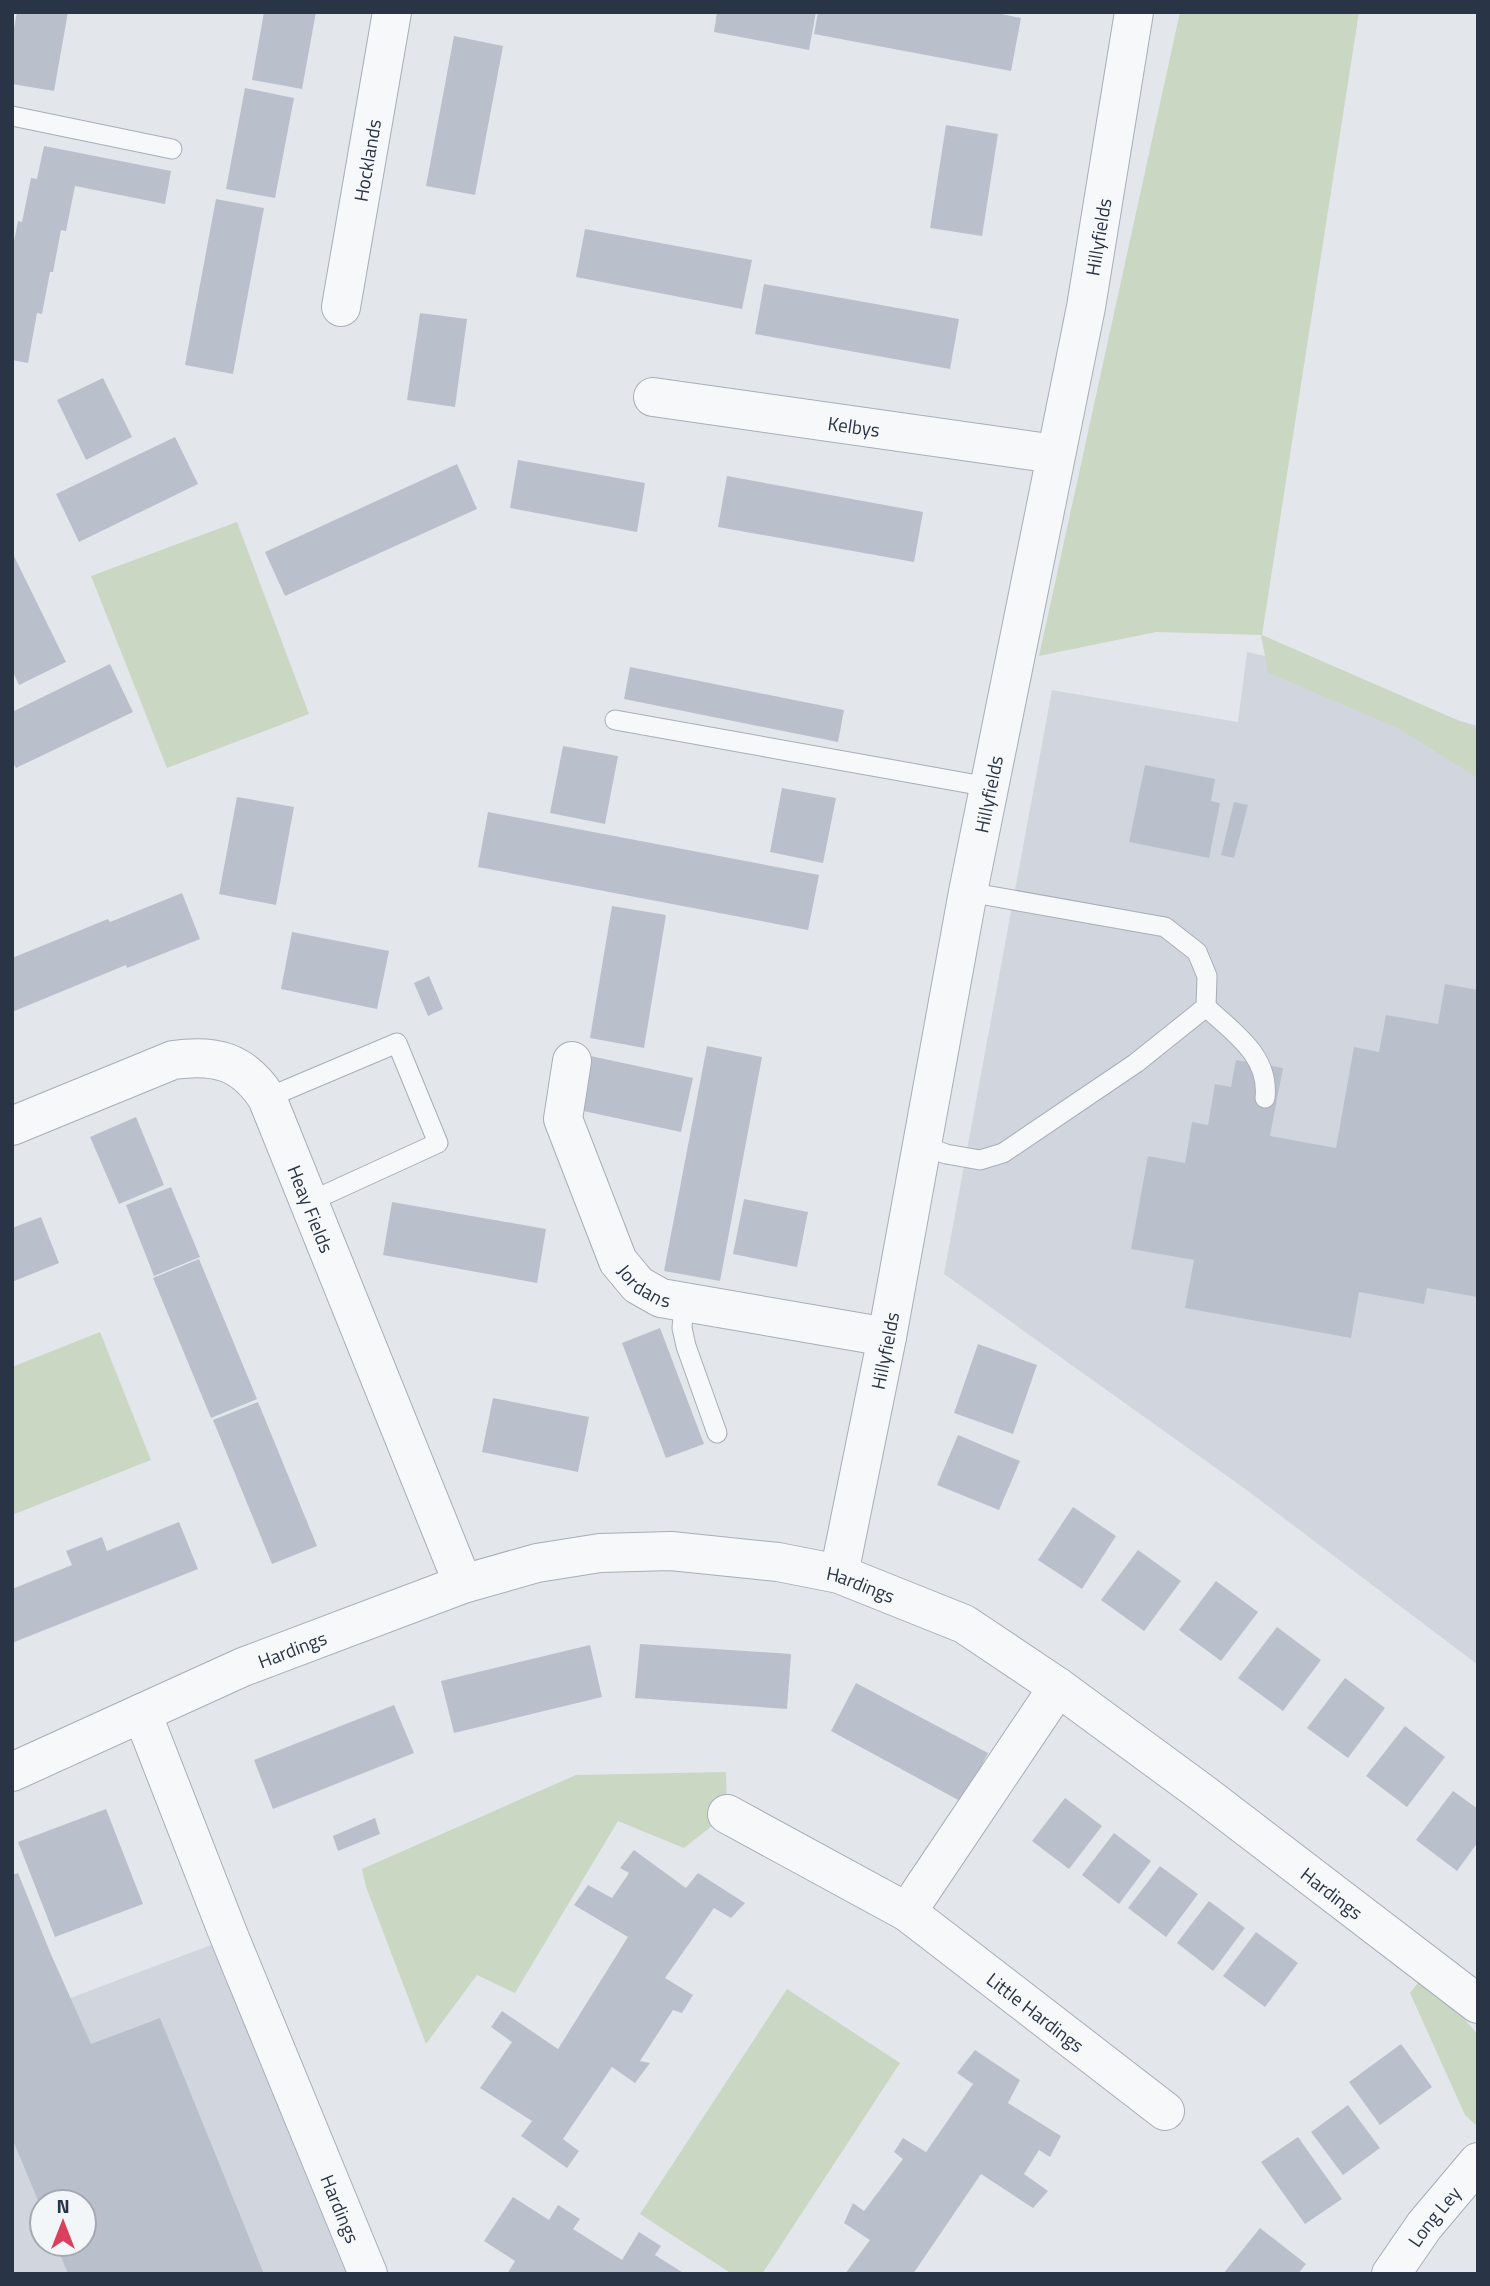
<svg xmlns="http://www.w3.org/2000/svg" width="1490" height="2286" font-family="'Titillium Web',sans-serif">
<style>
.built{fill:#d1d6de;fill-rule:evenodd}
.green{fill:#c9d7c3}
.building{fill:#bac0cb}
.lines{fill:none;stroke-linecap:round;stroke-linejoin:round}
.service-casing{stroke:#a7aeb7;stroke-width:21}
.minor-casing{stroke:#a7aeb7;stroke-width:40}
.service{stroke:#f6f8fa;stroke-width:19}
.minor{stroke:#f6f8fa;stroke-width:38}
.labels{text-anchor:middle;dominant-baseline:central;stroke-width:7;stroke-linejoin:round;paint-order:stroke}
.street-label{font-size:19px;fill:#293546;stroke:#f3f6f9}
</style>
<rect width="100%" height="100%" fill="#e3e7ec"/>
<g class="built">
<polygon points="1247,652 1292,662 1410,706 1478,726 1478,1665 1248,1491 944,1274 1052,690 1238,722"/>
<path d="M211,1945L352,2274H12V2020ZM42,2202H84V2244H42Z"/>
</g>
<g class="green">
<polygon points="1180,12 1359,12 1262,635 1478,729 1478,778 1396,727 1268,673 1261,635 1156,632 1039,656"/>
<polygon points="237,522 309,714 167,768 91,576"/>
<polygon points="100,1332 151,1460 12,1515 12,1367"/>
<polygon points="726,1772 727,1814 684,1848 618,1821 515,1993 477,1975 426,2044 366,1887 362,1869 576,1775"/>
<polygon points="1420,1980 1456,2009 1478,2035 1478,2127 1465,2115 1410,1993"/>
<polygon points="787,1989 900,2063 762,2274 732,2274 640,2214"/>
</g>
<g class="building">
<polygon points="17,12 68,12 54,91 12,84 12,39"/>
<polygon points="264,12 316,12 302,89 252,80"/>
<polygon points="717,12 816,12 809,50 714,32"/>
<polygon points="818,12 992,12 1021,18 1011,71 814,34"/>
<polygon points="454,36 503,46 475,195 426,186"/>
<polygon points="245,88 294,98 275,198 226,189"/>
<polygon points="946,125 998,134 982,236 930,228"/>
<polygon points="44,146 171,171 165,204 75,186 66,231 61,230 53,272 50,272 42,314 37,313 28,363 12,360 12,251 18,221 22,222 31,178 37,179"/>
<polygon points="216,199 264,208 233,374 185,365"/>
<polygon points="585,229 752,260 742,309 576,277"/>
<polygon points="764,284 959,319 950,369 755,334"/>
<polygon points="420,313 467,319 455,407 407,400"/>
<polygon points="103,378 132,437 86,460 57,400"/>
<polygon points="175,437 198,484 79,542 56,494"/>
<polygon points="518,460 645,483 637,532 510,508"/>
<polygon points="457,464 477,509 285,596 265,552"/>
<polygon points="727,476 923,512 914,562 718,527"/>
<polygon points="12,552 66,662 19,685 12,670"/>
<polygon points="110,664 133,712 16,768 12,761 12,712"/>
<polygon points="630,667 844,710 838,742 624,699"/>
<polygon points="563,746 618,756 605,824 550,813"/>
<polygon points="1145,765 1215,779 1211,801 1220,803 1209,858 1129,842"/>
<polygon points="782,788 836,798 823,863 770,852"/>
<polygon points="237,797 294,807 276,905 219,894"/>
<polygon points="1234,802 1248,805 1234,858 1221,855"/>
<polygon points="488,812 819,875 808,930 478,867"/>
<polygon points="182,893 200,939 127,968 126,965 12,1012 12,958 108,919 110,922"/>
<polygon points="612,906 666,915 644,1048 590,1038"/>
<polygon points="292,932 389,951 377,1009 281,989"/>
<polygon points="429,976 443,1009 428,1016 414,983"/>
<polygon points="1445,984 1478,990 1477,1297 1427,1288 1424,1304 1359,1292 1351,1338 1185,1308 1194,1260 1131,1249 1148,1156 1185,1163 1192,1122 1208,1125 1215,1084 1231,1087 1236,1060 1283,1068 1270,1136 1336,1148 1354,1047 1379,1052 1386,1015 1438,1024"/>
<polygon points="707,1046 762,1057 720,1281 664,1271"/>
<polygon points="586,1055 693,1078 681,1132 574,1109"/>
<polygon points="136,1117 164,1185 119,1204 90,1137"/>
<polygon points="171,1187 200,1257 154,1276 126,1205"/>
<polygon points="744,1199 808,1212 797,1267 733,1254"/>
<polygon points="392,1202 546,1229 537,1283 383,1255"/>
<polygon points="41,1217 59,1263 12,1282 12,1228"/>
<polygon points="199,1259 257,1399 211,1418 153,1278"/>
<polygon points="660,1328 704,1444 666,1458 622,1343"/>
<polygon points="978,1344 1037,1365 1013,1434 954,1413"/>
<polygon points="493,1398 589,1417 578,1472 482,1452"/>
<polygon points="258,1402 317,1546 272,1564 213,1420"/>
<polygon points="958,1435 1020,1461 999,1510 937,1485"/>
<polygon points="1073,1507 1116,1536 1082,1589 1038,1560"/>
<polygon points="179,1522 198,1569 12,1643 12,1589 72,1565 66,1551 102,1537 107,1551"/>
<polygon points="1138,1550 1181,1581 1144,1631 1101,1600"/>
<polygon points="1216,1581 1258,1612 1221,1661 1179,1630"/>
<polygon points="1277,1627 1321,1660 1283,1711 1238,1678"/>
<polygon points="640,1644 791,1654 787,1709 635,1698"/>
<polygon points="590,1645 602,1697 454,1733 441,1681"/>
<polygon points="1345,1678 1385,1708 1348,1758 1307,1728"/>
<polygon points="856,1683 988,1753 962,1802 831,1731"/>
<polygon points="394,1705 414,1753 273,1809 254,1760"/>
<polygon points="1405,1726 1445,1757 1407,1807 1366,1776"/>
<polygon points="1453,1791 1478,1809 1478,1842 1457,1871 1416,1840"/>
<polygon points="1065,1798 1102,1826 1069,1869 1032,1841"/>
<polygon points="106,1809 143,1904 55,1937 18,1842"/>
<polygon points="375,1818 380,1834 338,1851 333,1836"/>
<polygon points="1114,1833 1151,1861 1119,1904 1082,1875"/>
<polygon points="634,1850 686,1888 698,1873 745,1903 731,1918 714,1908 665,1978 693,1995 682,2013 673,2010 640,2061 650,2063 635,2083 612,2067 563,2139 579,2151 567,2168 521,2136 532,2121 480,2088 512,2042 491,2027 502,2011 558,2049 628,1937 574,1905 588,1885 612,1898 629,1873 620,1868"/>
<polygon points="1160,1866 1198,1894 1166,1937 1128,1908"/>
<polygon points="18,1873 50,1952 91,2044 160,2018 264,2274 68,2274 56,2244 84,2244 84,2202 42,2202 42,2210 12,2138 12,1875"/>
<polygon points="1209,1901 1245,1928 1213,1971 1177,1943"/>
<polygon points="1256,1932 1298,1963 1265,2007 1223,1976"/>
<polygon points="1401,2044 1432,2087 1380,2125 1349,2082"/>
<polygon points="975,2050 1020,2080 1008,2103 1061,2136 1050,2157 1039,2150 1024,2174 1048,2191 1033,2208 981,2174 913,2274 845,2274 870,2240 844,2223 853,2203 864,2211 903,2159 894,2152 903,2138 926,2152 973,2084 957,2073"/>
<polygon points="1348,2105 1380,2148 1343,2175 1311,2132"/>
<polygon points="1298,2137 1342,2199 1305,2224 1261,2162"/>
<polygon points="513,2197 549,2220 558,2205 580,2219 573,2229 622,2260 639,2232 661,2246 655,2255 685,2274 507,2274 515,2261 484,2241"/>
<polygon points="1260,2228 1306,2264 1298,2274 1223,2274"/>
</g>
<g class="lines">
<defs>
<g id="service">
<polyline points="12,116 172,149"/>
<polyline points="615,720 989,787"/>
<path d="M1206,1007C1233,1032 1270,1056 1265,1098"/>
<polyline points="267,1098 397,1043 438,1143 309,1202"/>
<polyline points="922,1145 946,1154 980,1160 1003,1153 1136,1063 1206,1007 1207,976 1197,952 1165,927 968,892"/>
<polyline points="684,1303 682,1328 686,1346 717,1433"/>
</g>
<g id="minor">
<path id="s1" d="M341,307L392,12"/>
<path id="s2" d="M653,397L1055,454"/>
<path id="s3" d="M572,1061L563,1119L618,1261L638,1285L661,1298L887,1337"/>
<path id="s4" d="M12,1126L173,1060C216,1054 243,1061 267,1098L463,1584"/>
<path id="s5" d="M839,1574L887,1337L968,892L1086,307L1134,12"/>
<path id="s6" d="M142,1713L229,1936L368,2274"/>
<path id="s7" d="M12,1772L243,1667L463,1584L537,1563L600,1553L671,1551L778,1562L839,1574L964,1624L1058,1687L1201,1792L1478,2004"/>
<path id="s8" d="M727,1814L907,1912L1165,2111"/>
<polyline points="907,1912 1058,1687"/>
<path id="s9" d="M1391,2274L1424,2226L1478,2162"/>
</g>
</defs>
<use href="#service" class="service-casing"/>
<use href="#minor" class="minor-casing"/>
<use href="#service" class="service"/>
<use href="#minor" class="minor"/>
</g>
<g class="labels">
<g class="street-label">
<text stroke="none"><textPath href="#s1" startOffset="149">Hocklands</textPath></text>
<text stroke="none"><textPath href="#s5" startOffset="1362">Hillyfields</textPath></text>
<text stroke="none"><textPath href="#s2" startOffset="203">Kelbys</textPath></text>
<text stroke="none"><textPath href="#s5" startOffset="794">Hillyfields</textPath></text>
<text stroke="none"><textPath href="#s4" startOffset="402">Heay Fields</textPath></text>
<text stroke="none"><textPath href="#s3" startOffset="248">Jordans</textPath></text>
<text stroke="none"><textPath href="#s5" startOffset="228">Hillyfields</textPath></text>
<text stroke="none"><textPath href="#s7" startOffset="894">Hardings</textPath></text>
<text stroke="none"><textPath href="#s7" startOffset="306">Hardings</textPath></text>
<text stroke="none"><textPath href="#s7" startOffset="1461">Hardings</textPath></text>
<text stroke="none"><textPath href="#s8" startOffset="368">Little Hardings</textPath></text>
<text stroke="none"><textPath href="#s6" startOffset="534">Hardings</textPath></text>
<text stroke="none"><textPath href="#s9" startOffset="72">Long Ley</textPath></text>
</g>
</g>
<rect width="1490" height="2286" fill="none" stroke="#293546" stroke-width="28"/>
<g transform="translate(63 2223)"><circle r="33" fill="#f3f6f9" stroke="#a2a9b1" stroke-width="2"/>
<path d="M0-5L12 26L0 18L-12 26Z" fill="#da3f5c"/>
<text y="-10" font-size="19" font-weight="bold" text-anchor="middle" fill="#293546">N</text>
</g>
</svg>
